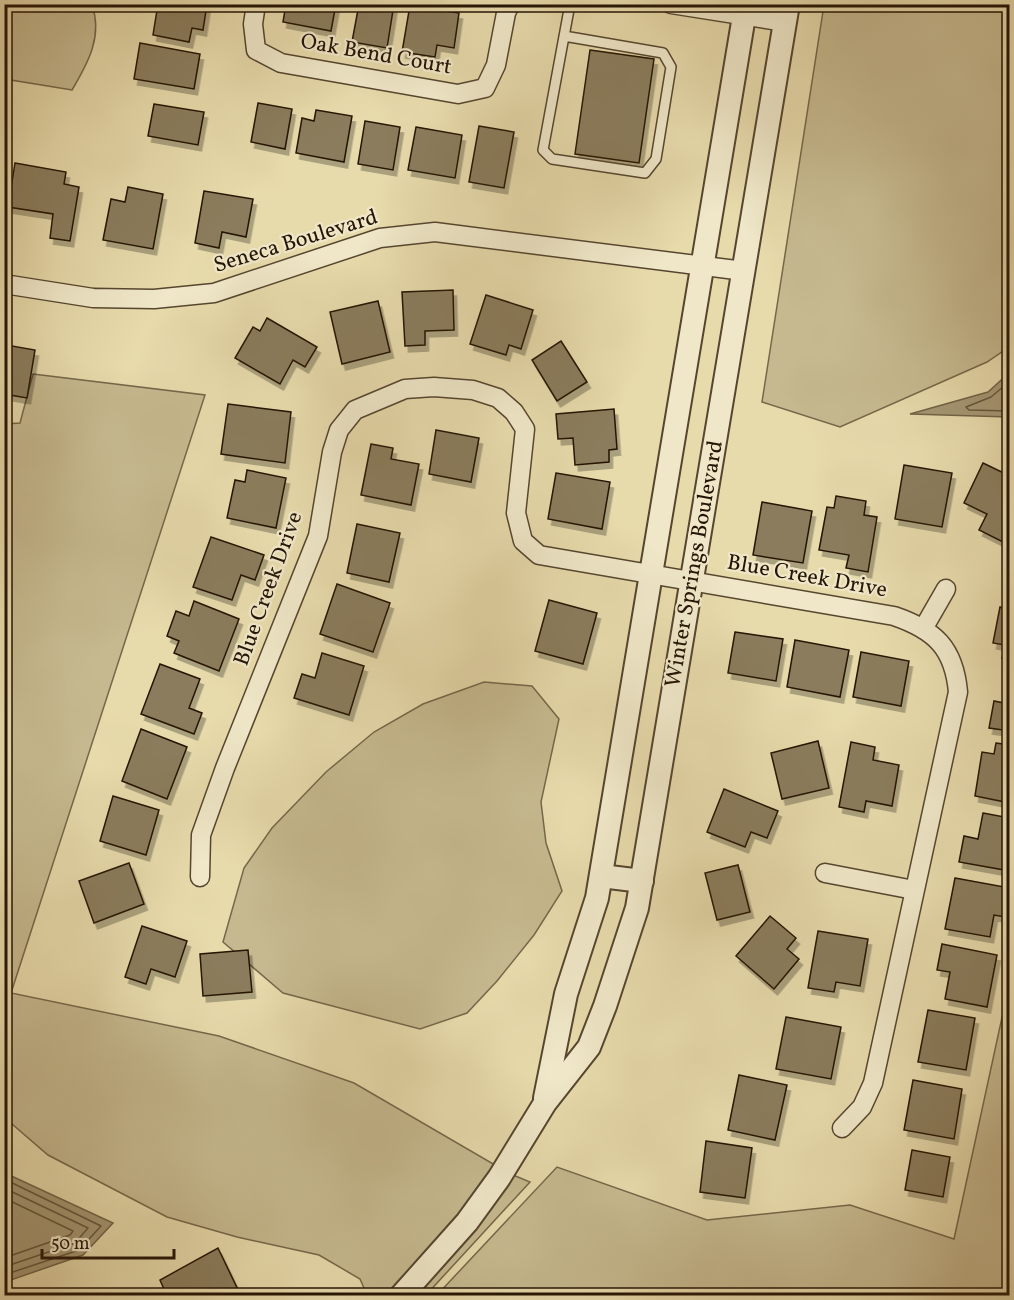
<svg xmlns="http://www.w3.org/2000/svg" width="1014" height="1300" font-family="Vollkorn,serif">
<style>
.green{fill:#c6b98f;stroke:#76674a;stroke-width:1.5}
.water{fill:#a59773;stroke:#726347;stroke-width:1.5}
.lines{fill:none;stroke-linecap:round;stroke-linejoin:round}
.shore{stroke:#65563c;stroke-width:1.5}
.building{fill:#8a7b5c;stroke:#251506;stroke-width:1.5;filter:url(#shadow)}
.service-casing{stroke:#56462f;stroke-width:12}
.minor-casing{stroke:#56462f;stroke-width:21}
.tertiary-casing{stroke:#56462f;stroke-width:26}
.service{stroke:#efe7c8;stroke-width:9}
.minor{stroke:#efe7c8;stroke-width:18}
.tertiary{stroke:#efe7c8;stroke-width:22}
.labels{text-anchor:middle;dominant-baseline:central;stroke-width:4.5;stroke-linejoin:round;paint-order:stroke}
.street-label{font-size:22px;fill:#251506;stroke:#efe7c8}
</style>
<defs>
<filter id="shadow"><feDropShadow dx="3.5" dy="6" stdDeviation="0" flood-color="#0004"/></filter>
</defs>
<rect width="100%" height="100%" fill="#e7daab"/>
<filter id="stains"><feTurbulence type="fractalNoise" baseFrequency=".00333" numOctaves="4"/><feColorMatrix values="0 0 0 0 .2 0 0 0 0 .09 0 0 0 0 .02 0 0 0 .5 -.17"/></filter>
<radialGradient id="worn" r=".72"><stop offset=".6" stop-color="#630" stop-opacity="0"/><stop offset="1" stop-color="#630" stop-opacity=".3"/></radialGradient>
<g class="green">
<path d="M4,5H92C103,36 88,63 72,90L5,79Z"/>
<polygon points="824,5 1010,5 1009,347 987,362 840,427 762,402"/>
<polygon points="33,374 205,395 11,993 219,1036 354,1083 495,1165 458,1216 387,1295 367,1295 360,1279 319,1255 237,1237 167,1217 48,1155 5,1118 4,424 20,423"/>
<polygon points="484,682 532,686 559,719 541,802 546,843 562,891 534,935 497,981 467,1013 420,1029 283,993 223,942 244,868 272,828 326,772 374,732 423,704"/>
<polygon points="1009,985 1009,1295 437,1295 557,1167 707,1220 850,1205 954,1239"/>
<polygon points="513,1175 530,1182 426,1295 415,1296"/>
</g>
<g class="water">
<polygon points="1009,373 1009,417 910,414 988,392"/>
<polygon points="4,1173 5,1173 113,1223 83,1255 5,1282"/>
</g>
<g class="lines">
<g class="shore">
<polyline points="1010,381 991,397 966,407 969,410 1010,411"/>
<polyline points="4,1179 101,1226 79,1250 4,1275"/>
<polyline points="4,1188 88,1228 75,1243 4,1267"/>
<polyline points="4,1198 73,1231 70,1235 4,1258"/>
</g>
</g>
<g class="building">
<polygon points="158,4 207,4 203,30 192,28 189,42 153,35"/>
<polygon points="286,4 336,4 331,31 283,22"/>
<polygon points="359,4 394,4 387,48 352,42"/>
<polygon points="410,5 459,13 454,48 437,45 435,57 402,52"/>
<polygon points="140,43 200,54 194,89 134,79"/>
<polygon points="590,50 654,59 639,163 575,154"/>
<polygon points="258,103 292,109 285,149 251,142"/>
<polygon points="154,104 204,112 198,145 148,136"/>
<polygon points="316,110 352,116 344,162 296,153 302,118 314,121"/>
<polygon points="365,121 400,127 393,170 358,164"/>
<polygon points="479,126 514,132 504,188 469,182"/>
<polygon points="416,127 462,135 455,178 408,170"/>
<polygon points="15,163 66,172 64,184 79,187 70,241 50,238 53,214 8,207"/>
<polygon points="128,187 163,194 153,249 103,240 111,199 125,202"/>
<polygon points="204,191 253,199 246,237 222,232 219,248 195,243"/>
<polygon points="453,290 454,330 425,331 425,345 405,346 402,292"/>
<polygon points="486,295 533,310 521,349 509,345 506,355 470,344"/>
<polygon points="378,301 390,352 342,364 330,312"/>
<polygon points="267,318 317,347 305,367 293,360 280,384 235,358 253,327 260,331"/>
<polygon points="4,331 8,332 6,345 35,350 27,398 4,394"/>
<polygon points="561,341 587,382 557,401 532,360"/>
<polygon points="228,404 291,412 285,463 221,454"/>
<polygon points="614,409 617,449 609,450 609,462 575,465 573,438 558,439 556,414"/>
<polygon points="436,430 479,438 471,482 429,474"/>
<polygon points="371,444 393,448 391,459 419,464 411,505 361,495"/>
<polygon points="983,463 1010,476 1010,529 1003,542 979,530 987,514 964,503"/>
<polygon points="904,465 952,473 942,527 895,519"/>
<polygon points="247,470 286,478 276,528 227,518 235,480 245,482"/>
<polygon points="556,473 610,482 602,529 548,519"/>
<polygon points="836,496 866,501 864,515 877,517 868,572 846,568 849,555 819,550 827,507 834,508"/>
<polygon points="762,502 812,511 803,563 753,555"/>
<polygon points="357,524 400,533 389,582 347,573"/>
<polygon points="211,537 264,555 255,580 241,575 232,600 193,587"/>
<polygon points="337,584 390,603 373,652 320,634"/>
<polygon points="549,600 597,613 583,664 535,651"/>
<polygon points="194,601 239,619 219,671 174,653 179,641 167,636 176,611 189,616"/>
<polygon points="1000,607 1010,609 1010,659 1002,658 1005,645 993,643"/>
<polygon points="735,632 783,639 776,681 728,673"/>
<polygon points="795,640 849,650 840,697 787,687"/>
<polygon points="861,652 909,661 901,706 853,697"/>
<polygon points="322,653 364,666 349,715 294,698 302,674 315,678"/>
<polygon points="160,664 200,679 189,708 202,713 194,734 141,714"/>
<polygon points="1010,700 1010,731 989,728 994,701 1009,704"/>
<polygon points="141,729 187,747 167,799 122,781"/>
<polygon points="818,741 829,788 782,799 771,753"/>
<polygon points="851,742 875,747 873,760 899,765 892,806 866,801 864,812 839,807"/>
<polygon points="996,743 1010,745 1010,803 975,796 982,752 994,754"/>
<polygon points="724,789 778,811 767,838 751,832 745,847 707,832"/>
<polygon points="113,796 159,810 146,855 100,841"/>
<polygon points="983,813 1010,818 1010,871 959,862 964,836 978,839"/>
<polygon points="129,863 144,904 94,923 79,881"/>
<polygon points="738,865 750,912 717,920 705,873"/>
<polygon points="955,878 1010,888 1005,917 994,915 990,937 945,929"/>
<polygon points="770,916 796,938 787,949 799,959 774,989 736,956"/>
<polygon points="142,926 187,941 175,977 151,969 146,984 125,977"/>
<polygon points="818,931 868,939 860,986 836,982 834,992 808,988"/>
<polygon points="942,944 997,955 987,1007 945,999 950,972 937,970"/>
<polygon points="248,950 252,992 203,996 200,954"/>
<polygon points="928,1010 975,1018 966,1070 918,1062"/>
<polygon points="786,1017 841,1027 831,1079 776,1069"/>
<polygon points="739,1075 787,1085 775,1140 728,1130"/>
<polygon points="913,1080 962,1089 954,1139 904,1130"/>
<polygon points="706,1141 752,1148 745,1198 700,1192"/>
<polygon points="912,1150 950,1157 943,1197 905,1190"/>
<polygon points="218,1248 241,1296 167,1296 160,1280"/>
</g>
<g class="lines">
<defs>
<polyline id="service" points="564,36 663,53 671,67 656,159 645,173 552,159 543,150 570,4"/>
<g id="minor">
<polyline points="256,4 253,24 256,50 281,63 458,94 485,88 496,65 506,13 510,4"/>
<polyline points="671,4 785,22"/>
<polyline points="4,284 93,298 154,299 214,293 380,238 435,232 744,271"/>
<polyline points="923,629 946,589"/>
<polyline points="825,873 914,890"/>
<path d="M200,877L201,835L225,768L318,536L332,452L339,430L355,410L405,389L434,387L473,390L498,398L514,412L525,429L516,513L523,541L539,555L894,616C935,630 954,648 958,692L873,1083L862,1107L842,1128"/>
</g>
<g id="tertiary">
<polyline points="601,876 642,881"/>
<polyline points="545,1098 566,994 597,898 746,4"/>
<polyline points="401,1296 467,1222 499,1178 545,1103 589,1047 605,1006 637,908 788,4"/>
</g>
</defs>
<use href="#service" class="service-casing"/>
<use href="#minor" class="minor-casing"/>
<use href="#tertiary" class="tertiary-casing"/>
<use href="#service" class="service"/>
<use href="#minor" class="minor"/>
<use href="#tertiary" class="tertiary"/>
</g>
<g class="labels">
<g class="street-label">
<text transform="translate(376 55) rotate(10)">Oak Bend Court</text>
<text transform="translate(296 242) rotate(-17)">Seneca Boulevard</text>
<text transform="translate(695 564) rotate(-80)">Winter Springs Boulevard</text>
<text transform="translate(807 577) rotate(10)">Blue Creek Drive</text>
<text transform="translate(269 589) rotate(-70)">Blue Creek Drive</text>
</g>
</g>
<rect width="1014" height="1300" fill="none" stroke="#e7daab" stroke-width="24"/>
<rect x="6" y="6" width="1002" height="1288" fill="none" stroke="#251506" stroke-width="3"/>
<rect x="12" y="12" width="990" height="1276" fill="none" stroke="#251506" stroke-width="1.5"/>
<path d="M42 1249v9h132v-9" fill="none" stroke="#251506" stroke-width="3"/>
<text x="51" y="1249" font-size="18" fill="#251506" stroke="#efe7c8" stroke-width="4.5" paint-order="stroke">50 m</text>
<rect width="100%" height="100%" filter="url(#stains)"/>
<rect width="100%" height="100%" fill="url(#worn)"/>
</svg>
